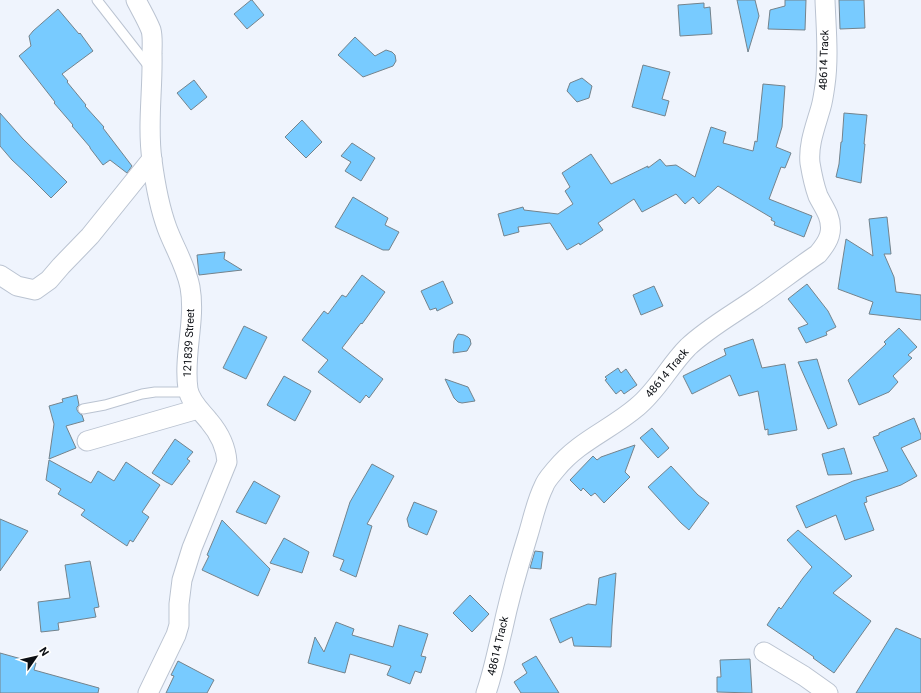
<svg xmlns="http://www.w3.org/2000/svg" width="921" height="693" font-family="Roboto,sans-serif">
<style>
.building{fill:#78cbff;stroke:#74838c}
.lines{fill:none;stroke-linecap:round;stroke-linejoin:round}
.service-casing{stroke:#bac3d1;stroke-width:11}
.minor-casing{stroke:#bac3d1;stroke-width:21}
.service{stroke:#fff;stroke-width:9}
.minor{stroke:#fff;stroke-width:19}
.labels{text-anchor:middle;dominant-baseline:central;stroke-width:4;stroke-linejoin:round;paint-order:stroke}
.street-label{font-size:11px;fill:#0c0f14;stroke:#fff}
</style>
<rect width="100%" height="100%" fill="#eff4fd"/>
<g class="building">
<polygon points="251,0 252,0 264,15 247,29 234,14"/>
<polygon points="737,0 755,0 759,16 748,52"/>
<polygon points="785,0 806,0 805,30 768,29 770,10 785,6"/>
<polygon points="839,0 864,0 865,28 840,29"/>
<polygon points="704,3 704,8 710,7 712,34 680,36 678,5"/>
<polygon points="58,9 79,34 80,33 93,51 62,74 68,81 67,82 86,105 85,106 104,127 103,128 132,166 127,173 110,160 103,165 90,148 90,147 72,126 73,125 54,103 55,102 19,56 31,46 29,36 33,31"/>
<polygon points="355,37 375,56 386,50 392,52 395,55 396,61 393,66 363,77 338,55"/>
<polygon points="643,65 670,72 662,99 669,101 665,116 632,107"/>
<polygon points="582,78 592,86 589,98 577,102 567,91 570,83"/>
<polygon points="194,80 207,97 191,110 177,93"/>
<polygon points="763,84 785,86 782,127 776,147 791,153 785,168 781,167 769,199 812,216 804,237 774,225 775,222 771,220 772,218 718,186 699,204 693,197 685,204 676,194 642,212 634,199 598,223 603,230 580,245 579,243 567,250 550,223 518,227 519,232 504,236 498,214 523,207 524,210 558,214 573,204 565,191 570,187 562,173 591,154 611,184 648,166 648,168 660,159 666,166 676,165 695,177 711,127 726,132 723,143 753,151 755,141 757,142"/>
<polygon points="0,113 23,139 67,182 51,198 27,174 12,160 0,146"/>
<polygon points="844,113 867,115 864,144 865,144 861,183 836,177 839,164 841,142 842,142"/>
<polygon points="302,120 322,142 306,158 285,137"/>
<polygon points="352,143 375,158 361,181 345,171 351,162 341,156"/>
<polygon points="353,197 388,218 385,225 399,232 389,250 383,250 335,227"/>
<polygon points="887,217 891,254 884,254 894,277 896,292 921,295 921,320 869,314 873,302 838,289 846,239 873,256 869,219"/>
<polygon points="225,252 224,259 242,270 199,275 197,255"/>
<polygon points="362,275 385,292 362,324 361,323 342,348 383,379 369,398 366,395 360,403 318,372 328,360 302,340 324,311 328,314 342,295 346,297"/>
<polygon points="443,281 453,303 437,311 436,308 430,310 421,291"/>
<polygon points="807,284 828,311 836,327 826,332 827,335 806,343 798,328 808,324 788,299"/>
<polygon points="654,286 663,306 641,315 633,295"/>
<polygon points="244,326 267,337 246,379 223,368"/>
<polygon points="899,328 917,347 908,355 912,358 893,376 898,382 889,392 859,405 848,380 886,344 884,342"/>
<polygon points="458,334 464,335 468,337 470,339 471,344 467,351 453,353 454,341"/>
<polygon points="753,339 762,368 785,364 797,430 768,435 768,429 765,430 758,391 739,396 730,375 692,394 683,376 726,355 724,349"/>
<polygon points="817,359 837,425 828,429 798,362"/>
<polygon points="618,368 621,373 626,369 637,385 624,394 621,390 616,394 605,380 607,379 605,377"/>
<polygon points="284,376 311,391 295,421 267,405"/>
<polygon points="445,379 468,387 475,401 462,403 458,402 454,398"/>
<polygon points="77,395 79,405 77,407 77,410 79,413 82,415 84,421 66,426 76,448 49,459 54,424 49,406 63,402 62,399"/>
<polygon points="914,418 921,435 921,439 901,448 917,476 901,485 866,497 867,502 864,503 874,530 845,540 836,515 806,528 796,506 853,481 888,471 873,437 879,435 879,433"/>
<polygon points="652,428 669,448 658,458 640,438"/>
<polygon points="175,439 193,452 187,459 190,461 172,485 166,482 152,473"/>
<polygon points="635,445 625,472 630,477 604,503 595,493 591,496 583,488 581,491 570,480 593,456 597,460 601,457"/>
<polygon points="844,448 852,474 828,475 822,454"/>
<polygon points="49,460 91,483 98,471 114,481 126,462 160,485 142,512 149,517 133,542 130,540 127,546 81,515 85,510 58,494 61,489 46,480"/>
<polygon points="372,464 394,476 367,524 372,526 356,577 340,570 344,560 333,556 350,502"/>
<polygon points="671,466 698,495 709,503 689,530 681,523 648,487"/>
<polygon points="254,481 280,496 266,524 236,512"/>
<polygon points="414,502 437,511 427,535 409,527 407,519"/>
<polygon points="0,519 28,531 0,571"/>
<polygon points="222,520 270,569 258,596 202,570 209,556 207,555"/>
<polygon points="798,530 852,576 833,593 871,621 834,673 813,658 814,657 767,625 779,607 781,609 803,578 812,567 787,540"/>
<polygon points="284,538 309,552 302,573 270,563"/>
<polygon points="535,551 543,552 541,569 530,568"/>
<polygon points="90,561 99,607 94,608 96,617 58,623 59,630 41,632 38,602 70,598 65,565"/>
<polygon points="616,573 612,626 611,647 574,646 572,637 560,643 550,619 588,604 596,605 599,578"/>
<polygon points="470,595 489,614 472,632 453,613"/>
<polygon points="336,622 354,629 352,635 393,647 399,625 428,634 421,656 426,657 421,673 415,671 410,684 387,675 391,666 350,654 345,673 308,663 315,637 324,652"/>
<polygon points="896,628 921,639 921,693 856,693"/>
<polygon points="0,653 36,663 34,670 99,688 98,693 0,693"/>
<polygon points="536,656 559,693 521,693 514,682 527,673 522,664"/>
<polygon points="750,659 752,693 717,692 717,677 721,677 720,660"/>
<polygon points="178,661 214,680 207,693 166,693 174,676 171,675"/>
</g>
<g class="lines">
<defs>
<g id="service">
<polyline points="97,0 150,68"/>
<polyline points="83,409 105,405 142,394 155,392 188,392"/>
</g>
<g id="minor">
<path d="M136,0C141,10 147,20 151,30C153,37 152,47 152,54C153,89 147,125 152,160C155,183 159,206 167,228C174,247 186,266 190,287C196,321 183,355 188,389C190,402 202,412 209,421C220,434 226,446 227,462L192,548L182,580L179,604V625L176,635L148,693"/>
<polyline points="0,275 17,286 35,290 49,280 61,266 90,236 152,159"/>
<polyline points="87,441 198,409"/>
<polyline points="764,652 804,676 828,693"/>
<path d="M486,693C493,673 497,652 502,632C509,599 518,567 528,535C533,519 536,502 544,486C546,480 552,474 556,469C579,441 610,430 637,407C658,390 669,366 688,347C707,329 730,316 752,301C774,286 796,269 818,254C829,241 834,231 828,215C825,208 821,202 818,196C814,185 812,175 810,163C808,144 816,125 821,107C823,100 824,92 825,85C829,57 826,28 825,0"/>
</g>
</defs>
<use href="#service" class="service-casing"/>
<use href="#minor" class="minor-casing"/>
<use href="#service" class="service"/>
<use href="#minor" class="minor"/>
</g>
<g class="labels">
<g class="street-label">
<text transform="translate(824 60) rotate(-88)">48614 Track</text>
<text transform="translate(189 343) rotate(-87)">121839 Street</text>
<text transform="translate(667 373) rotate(-50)">48614 Track</text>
<text transform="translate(498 646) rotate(-77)">48614 Track</text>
</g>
</g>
<g transform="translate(36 657) rotate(56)" stroke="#ffffff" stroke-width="3" paint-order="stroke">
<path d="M0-3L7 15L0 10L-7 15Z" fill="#0c0f14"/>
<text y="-6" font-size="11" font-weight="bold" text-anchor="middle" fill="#0c0f14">N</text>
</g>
</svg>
